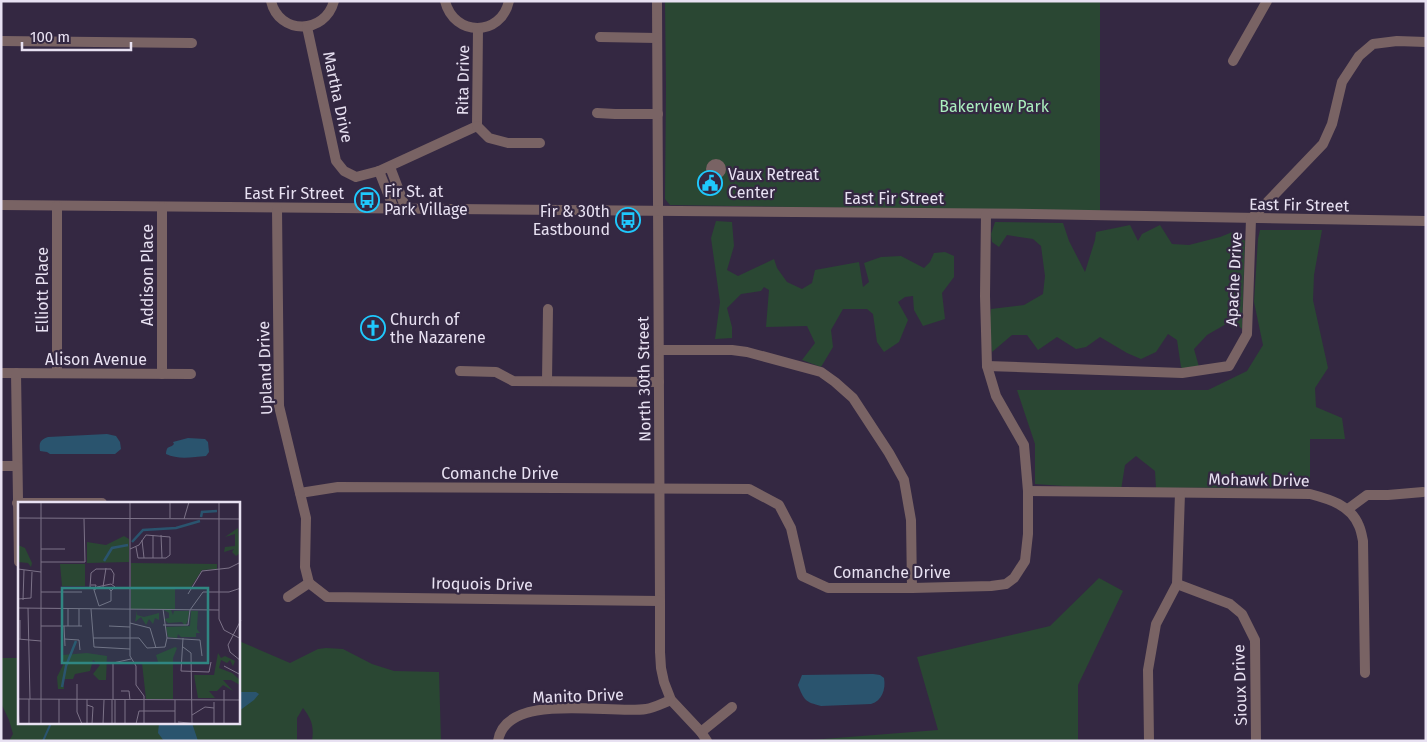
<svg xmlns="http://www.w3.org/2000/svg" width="1427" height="742" font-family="'Fira Sans',sans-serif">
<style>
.green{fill:#2a4733}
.water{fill:#2a546e}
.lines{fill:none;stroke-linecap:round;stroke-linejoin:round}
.stream{stroke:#2a546e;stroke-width:2}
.minor{stroke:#796364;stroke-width:10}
.labels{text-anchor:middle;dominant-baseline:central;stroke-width:4.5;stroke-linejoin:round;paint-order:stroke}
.street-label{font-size:16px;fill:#e8e1f2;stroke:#342842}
.park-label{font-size:16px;fill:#abeebe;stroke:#342842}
.poi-label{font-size:16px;fill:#e8e1f2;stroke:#342842;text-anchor:start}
.inset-river{fill:none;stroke:#2a546e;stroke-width:2.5}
.inset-road{fill:none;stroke:#7c7288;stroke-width:1}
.view{fill:#308682;fill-opacity:0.15;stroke:#308682;stroke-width:2.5}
.inset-edge{fill:none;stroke:#e8e1f2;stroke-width:2.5}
</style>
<rect width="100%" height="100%" fill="#342842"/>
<g class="green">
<polygon points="665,1 1100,1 1100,212 670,205 665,199 666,87"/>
<polygon points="716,221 732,222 734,246 727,270 738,276 774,259 777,268 787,282 802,289 812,283 815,270 859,262 863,287 869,282 864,263 881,257 901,256 924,268 930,262 934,253 945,252 954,256 954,277 942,293 945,319 923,326 914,310 913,296 905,297 898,302 908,320 899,342 884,352 877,342 873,314 867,309 843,309 831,330 833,347 821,367 802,360 815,343 807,326 766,327 769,290 764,287 761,291 741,294 727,308 732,327 732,338 715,339 720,302 711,238"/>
<polygon points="995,222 1063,223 1069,241 1085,272 1095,240 1096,232 1130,225 1138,241 1142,234 1160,225 1172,244 1189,245 1220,237 1235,231 1245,241 1242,329 1233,320 1207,335 1194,349 1201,374 1188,376 1181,367 1177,340 1168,334 1156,352 1141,359 1127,353 1100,337 1086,347 1076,349 1057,337 1038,350 1027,335 1012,335 992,352 989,325 991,309 1024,305 1043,294 1045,276 1041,246 1033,239 1007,235 999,247 992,242 991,234"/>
<polygon points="1260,230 1322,230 1314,275 1313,300 1328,368 1315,388 1316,407 1342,418 1345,439 1310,439 1310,487 1156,488 1155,471 1136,456 1125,465 1121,490 1035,484 1035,444 1017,390 1208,390 1247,371 1263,345 1254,302 1258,239"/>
<polygon points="1099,578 1123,591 1078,685 1078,741 798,741 938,730 917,657 1050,626"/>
<path d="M239,641L290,663L318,649L326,648L343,649L372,664L394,671L439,672L441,741H312C314,726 312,720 303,708L297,718V741H9L13,734L9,720L1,703V658H19V723H239Z"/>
</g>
<g class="water">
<path d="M107,434L116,436L120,442L121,449L115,454H50L47,452L40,451C39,442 40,440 48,437Z"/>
<path d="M188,438L205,439L208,442L209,452L206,456C193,457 178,460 166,454C167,444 170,449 174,444L173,442Z"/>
<path d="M873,674L880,675L884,678C886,689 882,701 871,704L821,706C805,702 804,700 798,685L802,675Z"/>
<polygon points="239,692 256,692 259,694 254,700 239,711"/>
<polygon points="159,723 192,723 198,741 164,741 158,733"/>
</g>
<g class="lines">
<polyline class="stream" points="43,741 51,723"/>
<g class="minor">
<path d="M271,1C279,35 325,35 334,1"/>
<path d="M445,1C454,37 501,37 509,1"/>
<polyline points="657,1 660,601 660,652 661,668 664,682 671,700 701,732 707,741"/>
<polyline points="307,27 336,161 344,171 356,177 379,171 477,126 478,28"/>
<polyline points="600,37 657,38"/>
<polyline points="1,41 192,43"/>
<polyline points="1233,61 1267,1"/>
<polyline points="597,113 615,114 658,114"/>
<polyline points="477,126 489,138 508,143 540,143"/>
<circle cx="716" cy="169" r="5"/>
<polyline points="390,167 406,209"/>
<polyline points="379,171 394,209"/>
<polyline points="1,205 1033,214 1426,221"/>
<polyline points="57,206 57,373"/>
<polyline points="162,207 162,374"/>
<polyline points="277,208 279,406 306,518 305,567 309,583"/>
<polyline points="659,350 732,350 747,352 821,372 835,382 853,398 889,453 904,480 911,520 912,588"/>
<polyline points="987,366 1182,373 1229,366 1247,334 1251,219 1323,144 1332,124 1342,82 1359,56 1373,44 1397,41 1426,42"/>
<polyline points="460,371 496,372 513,381 659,382"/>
<polyline points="1,373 191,374"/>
<polyline points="16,373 19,562"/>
<polyline points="547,381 548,309"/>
<polyline points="1,466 17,466"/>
<path d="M1028,491L1310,494C1329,499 1351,505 1359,526C1361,530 1362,536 1363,541L1365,673"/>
<polyline points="300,493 338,487 749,489 779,505 791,528 802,576 828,588 912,588 991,586 1006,584 1014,578 1025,561 1028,534 1028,491 1024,445 996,396 987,366 985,296 986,214"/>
<polyline points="17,503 102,503"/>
<polyline points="1348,509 1367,495 1388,495 1423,492"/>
<polyline points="309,583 327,597 660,601"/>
<polyline points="1177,584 1230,604 1242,614 1255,640 1256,741"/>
<polyline points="288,597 309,583"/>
<polyline points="701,732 732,707"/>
<path d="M498,741C506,690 611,715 646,709C654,708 663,703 671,700"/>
<polyline points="1149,741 1148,670 1156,624 1177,584 1180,493"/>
</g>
</g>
<defs>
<symbol id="civic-ring" viewBox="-11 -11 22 22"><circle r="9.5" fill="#342842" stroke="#1fc9fd" stroke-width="1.5"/><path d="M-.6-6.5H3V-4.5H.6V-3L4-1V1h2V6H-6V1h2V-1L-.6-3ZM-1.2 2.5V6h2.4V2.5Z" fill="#1fc9fd"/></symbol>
<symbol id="bus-ring" viewBox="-11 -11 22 22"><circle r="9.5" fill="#342842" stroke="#1fc9fd" stroke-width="1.5"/><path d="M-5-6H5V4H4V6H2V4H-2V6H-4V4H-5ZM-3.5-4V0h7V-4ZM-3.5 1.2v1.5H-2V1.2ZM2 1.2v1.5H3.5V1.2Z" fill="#1fc9fd"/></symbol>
<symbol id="church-ring" viewBox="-11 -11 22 22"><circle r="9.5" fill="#342842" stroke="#1fc9fd" stroke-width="1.5"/><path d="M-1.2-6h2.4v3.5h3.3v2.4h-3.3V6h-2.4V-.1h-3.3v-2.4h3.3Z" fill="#1fc9fd"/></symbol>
</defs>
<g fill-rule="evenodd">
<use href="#civic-ring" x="696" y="169" width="28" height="28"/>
<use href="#bus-ring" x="353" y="186" width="28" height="28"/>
<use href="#bus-ring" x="614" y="206" width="28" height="28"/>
<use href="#church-ring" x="359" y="314" width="28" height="28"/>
</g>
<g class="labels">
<g class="street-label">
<text transform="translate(463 80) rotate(-89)">Rita Drive</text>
<text transform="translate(338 97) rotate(78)">Martha Drive</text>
<text x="294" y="193">East Fir Street</text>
<text x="894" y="198">East Fir Street</text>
<text transform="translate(1299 205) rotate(1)">East Fir Street</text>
<text transform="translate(147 275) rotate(-90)">Addison Place</text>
<text transform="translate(1234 279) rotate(-87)">Apache Drive</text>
<text transform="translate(42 290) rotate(-90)">Elliott Place</text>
<text x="96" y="359">Alison Avenue</text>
<text transform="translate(265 368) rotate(-92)">Upland Drive</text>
<text transform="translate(644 379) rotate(-91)">North 30th Street</text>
<text x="500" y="473">Comanche Drive</text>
<text transform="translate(1259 480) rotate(1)">Mohawk Drive</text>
<text x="892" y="572">Comanche Drive</text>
<text transform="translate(482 584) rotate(1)">Iroquois Drive</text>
<text transform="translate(1240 685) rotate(-92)">Sioux Drive</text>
<text transform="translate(578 696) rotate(-2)">Manito Drive</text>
</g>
<g class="park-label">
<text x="994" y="106">Bakerview Park</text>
</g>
<g class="poi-label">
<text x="728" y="174">Vaux Retreat<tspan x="728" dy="18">Center</tspan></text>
<text x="384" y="191">Fir St. at<tspan x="384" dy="18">Park Village</tspan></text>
<text x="610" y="211" text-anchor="end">Fir &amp; 30th<tspan x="610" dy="18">Eastbound</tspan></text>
<text x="390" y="319">Church of<tspan x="390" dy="18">the Nazarene</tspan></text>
</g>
</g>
<g transform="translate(18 502)">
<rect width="222" height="222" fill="#342842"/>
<path d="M220,26L222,51L218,54L214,50L216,47L206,50L207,45L217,44V32L207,35ZM106,34L111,37V60L69,61V40L88,43ZM0,43L7,46L14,61L13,65L10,61L0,60ZM113,61L199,62V67L184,68L173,85H157V107H113ZM42,62H67V84H44ZM119,108V113L126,115L141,111V118L137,116L135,122L131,117L128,123L123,115L117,120ZM146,108H153L155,113L156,109H171L170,118L167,124L164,120L150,121L146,117L151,116V111ZM173,109H180L179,127L182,131H178V135H163L160,132L159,136L150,135L148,125L172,124ZM157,145L159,146L155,156V197H128L124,161L140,160L138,153ZM69,151L89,154L88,178H81L75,172L82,163L75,158L72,169L57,172L55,177H45L46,187H40L39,175L46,161L44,153ZM200,151L203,156L207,154L217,159L215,164L212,158L209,161L203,158L201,166L214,171L222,178V183L213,178H205L215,189L205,183L199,189H191L197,196H180L176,173H196Z" fill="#2a4733"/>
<path class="inset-river" d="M183,15L184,10L199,9M114,40L125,28L158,26L182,19M86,59L94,46L110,43M44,185L48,164L58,139"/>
<path class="inset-road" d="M23,0V222M152,0V16M201,0V117L206,128L223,137M0,16L223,17M166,17L171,0M143,33L144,56M124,38L126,56M23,47H47M112,47L121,43L128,33L152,35V53L148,56H120L118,45M135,56V33M112,58V154L118,164V183L126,194V222M112,58V0M23,60H67L66,17M0,67L23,70M73,83H78L77,88L72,85L73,71L78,67H93L96,72L95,82M79,85L93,82L97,85L93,89L90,85M85,85L88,66M76,88L81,104L93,99V89M23,90H64M170,92L184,69L211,66L223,60M0,97L13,96L14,70M5,98L6,68M0,106L201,108M10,106L12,197M50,107V124M61,107V124M73,107L76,145M2,118V137M223,118L210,143L212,150L223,159M112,121L132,126L138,146M145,123H170L172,108L185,90H211L223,86M23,124H64M46,124L47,144M91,124L112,125M75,136H121L129,146L147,145L149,136L145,107M149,136L182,138L184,154M165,136L163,169L191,170L193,160M0,137L23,139M46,137L61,138L62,148M76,145L112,147M165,145L173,151L174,222M206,164L223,173M59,182V210L64,222M206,188V222M103,189H111L112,198M0,197L223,198M11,197V222M69,197V222M94,198V222M95,198V161L113,157M97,198V222M107,198V222M157,198V222M0,203L1,222M69,203L75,205L74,222M174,213L187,205L196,206M160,220L182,222M41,222V197M85,222L86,198M118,222L121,209H157M196,222V200"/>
<path class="view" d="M44,86H190V161H44Z"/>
<rect width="222" height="222" class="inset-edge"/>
</g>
<rect width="1427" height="742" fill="none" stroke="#e8e1f2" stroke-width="5"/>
<path d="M22 42v8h109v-8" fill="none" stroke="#e8e1f2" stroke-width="2.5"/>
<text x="30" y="42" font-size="15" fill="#e8e1f2" stroke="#342842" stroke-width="4" paint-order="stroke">100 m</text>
</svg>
